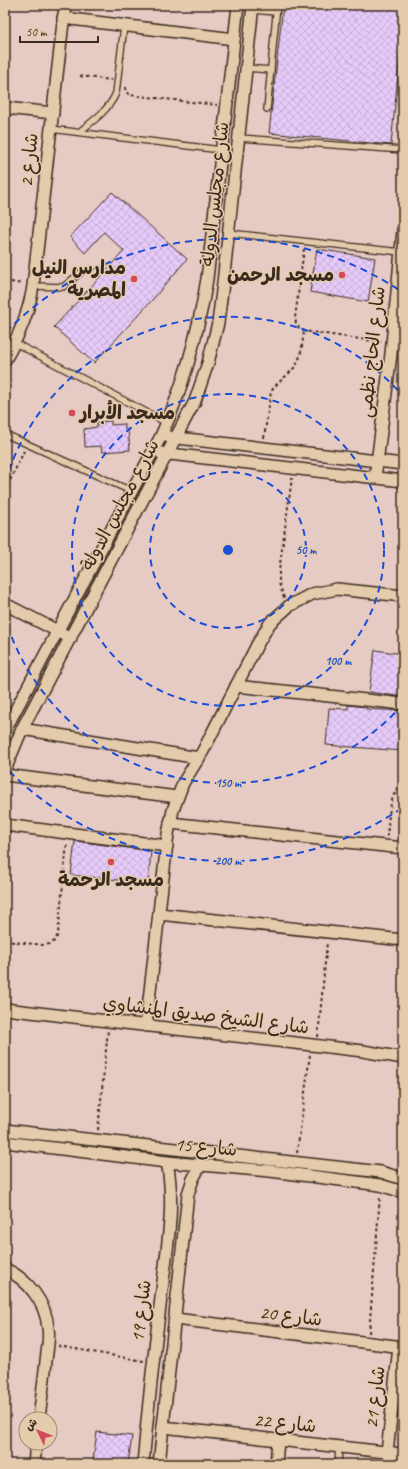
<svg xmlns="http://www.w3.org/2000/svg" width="408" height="1469" font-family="Caveat,'Playpen Sans Arabic',sans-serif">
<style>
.building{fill:url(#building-cross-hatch);stroke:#3b2a1e}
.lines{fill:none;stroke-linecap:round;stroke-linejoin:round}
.lane-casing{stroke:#3b2a1e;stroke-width:8}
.street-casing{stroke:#3b2a1e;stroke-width:14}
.path{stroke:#3b2a1e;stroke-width:2;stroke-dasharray:3 3;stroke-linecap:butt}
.lane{stroke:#e4cbac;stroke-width:5.5}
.street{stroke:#e4cbac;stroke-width:11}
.ring{fill:none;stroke:#1d4ed8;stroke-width:2;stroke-dasharray:7 5}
.poi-dot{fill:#d1495b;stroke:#e4cbac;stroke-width:1.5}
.labels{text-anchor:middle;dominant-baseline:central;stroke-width:3;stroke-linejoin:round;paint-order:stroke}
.street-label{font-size:19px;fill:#3b2a1e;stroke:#e4cbac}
.poi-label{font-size:19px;font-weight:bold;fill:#3b2a1e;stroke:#e4cbac;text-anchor:end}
.centre{fill:#1d4ed8;stroke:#e4cbac;stroke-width:2}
.ring-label{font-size:12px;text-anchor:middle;font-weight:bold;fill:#1d4ed8;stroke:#e4cbac;stroke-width:3;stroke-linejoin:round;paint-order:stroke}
</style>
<defs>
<pattern id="building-cross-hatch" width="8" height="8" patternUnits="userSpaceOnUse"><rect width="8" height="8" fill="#e6caf9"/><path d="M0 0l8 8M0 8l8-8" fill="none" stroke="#c6aed5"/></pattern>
</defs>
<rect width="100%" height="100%" fill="#e5cbc3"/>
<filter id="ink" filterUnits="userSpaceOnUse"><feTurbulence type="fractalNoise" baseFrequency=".025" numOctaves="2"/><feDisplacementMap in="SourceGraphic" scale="8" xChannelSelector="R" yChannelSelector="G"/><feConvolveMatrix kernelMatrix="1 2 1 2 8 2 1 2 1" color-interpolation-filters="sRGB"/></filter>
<g filter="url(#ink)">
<g class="building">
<polygon points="283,5 403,5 403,25 391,145 269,133"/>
<polygon points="112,192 187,259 153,299 94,363 54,327 124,251 104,232 85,253 70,237"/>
<polygon points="317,249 375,258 368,302 310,292"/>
<polygon points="111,421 111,425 125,424 125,430 128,430 130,450 102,452 101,446 85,447 84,429 97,427 97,422"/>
<polygon points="375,650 403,654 403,697 369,692"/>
<polygon points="348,705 366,707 366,709 403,711 403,751 326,745 329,708 348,709"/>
<polygon points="75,841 151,851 148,883 71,875"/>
<polygon points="97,1432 132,1436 128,1464 93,1461"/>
</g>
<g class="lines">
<defs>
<g id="lane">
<polyline points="252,10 276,12"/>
<polyline points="246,68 271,70"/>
<polyline points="267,109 277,5"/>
<polyline points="51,129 221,150"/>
<path d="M79,132C93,121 109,110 116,93L124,26"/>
<polyline points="239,138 403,150"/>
<polyline points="229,233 401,252"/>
<polyline points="33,286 63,287 80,273"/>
<polyline points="15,343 167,423"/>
<polyline points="5,434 131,491"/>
<polyline points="338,1464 339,1447"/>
</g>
<g id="street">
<polyline points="63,18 234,39"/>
<polyline points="5,108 53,113"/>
<path d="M5,360C19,336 29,313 33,286L65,5"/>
<polyline points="169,437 403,464"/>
<polyline points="161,453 403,481"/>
<polyline points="375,478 391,354 403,230"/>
<polyline points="5,604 71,638"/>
<polyline points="236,686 403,704"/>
<polyline points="22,729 199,758"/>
<path d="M5,730L161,436C184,386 198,334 207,279L238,5"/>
<polyline points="5,770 22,729 195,401 208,363 218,323 223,283 253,5"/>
<polyline points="5,775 177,797"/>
<polyline points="170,823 403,848"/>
<polyline points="5,825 167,846"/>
<polyline points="159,914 403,940"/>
<polyline points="5,1009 363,1051 403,1058"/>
<polyline points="146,1026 168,834 173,810 183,783 203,751 257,645 270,623 289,606 312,594 337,589 403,596"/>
<polyline points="5,1130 381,1172 403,1179"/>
<polyline points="5,1142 167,1162 270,1171 380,1185 403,1192"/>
<path d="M5,1269C28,1279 46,1303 48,1328C50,1339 47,1350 46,1361C44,1381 41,1400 39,1419"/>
<polyline points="175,1319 403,1347"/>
<polyline points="163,1427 403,1454"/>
<polyline points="387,1452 399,1347"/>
<polyline points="34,1464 36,1443"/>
<path d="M143,1464C148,1408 154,1353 161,1298C166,1253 176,1206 167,1162"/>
<polyline points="159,1464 188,1194 193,1179 201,1164"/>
<polyline points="276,1464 278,1440"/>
</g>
</defs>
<use href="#lane" class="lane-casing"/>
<use href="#street" class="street-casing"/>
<g class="path">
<polyline points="80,76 111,80"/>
<polyline points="125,87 126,92 130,95 217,105"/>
<path d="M304,249L295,318C296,325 298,328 304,331L381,342"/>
<polyline points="5,281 22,284"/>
<path d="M264,438L271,392C277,382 285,378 293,369C302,360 302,343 304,331"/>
<polyline points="5,491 24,451"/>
<polyline points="284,598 279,583 279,571 292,478"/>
<path d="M387,837C389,818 388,796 403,782"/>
<path d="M5,941L44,945C52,944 55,942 58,934L67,843"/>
<polyline points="318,1037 327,942"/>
<polyline points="98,1130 108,1030"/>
<polyline points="297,1153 310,1054"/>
<polyline points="369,1333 380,1196"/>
<polyline points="58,1346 144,1361"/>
</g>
<use href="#lane" class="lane"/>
<use href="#street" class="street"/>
</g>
</g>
<g class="ring">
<circle cx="228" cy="550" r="78"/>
<circle cx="228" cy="550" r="156"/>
<path d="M403 704A233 233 0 0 1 5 618M5 482A233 233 0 0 1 403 396"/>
<path d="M402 808A311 311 0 0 1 6 768M6 332A311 311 0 0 1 402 292"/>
</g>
<g class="poi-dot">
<circle cx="342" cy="275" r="4"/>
<circle cx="134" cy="279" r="4"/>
<circle cx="72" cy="413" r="4"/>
<circle cx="111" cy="862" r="4"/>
</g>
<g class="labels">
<g class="street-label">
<text transform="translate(29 160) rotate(-84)">شارع 2</text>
<text transform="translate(215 194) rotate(-84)">شارع مجلس الدولة</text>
<text transform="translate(372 352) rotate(-84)">شارع الحاج نظمى</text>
<text transform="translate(120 505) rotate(-62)">شارع مجلس الدولة</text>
<text transform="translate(206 1015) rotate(7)">شارع الشيخ صديق المنشاوي</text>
<text transform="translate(206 1147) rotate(5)">شارع 15</text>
<text transform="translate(141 1311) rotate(-83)">شارع 19</text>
<text transform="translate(291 1316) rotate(7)">شارع 20</text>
<text transform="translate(375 1397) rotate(-83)">شارع 21</text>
<text transform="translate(285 1423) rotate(6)">شارع 22</text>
</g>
<g class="poi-label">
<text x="126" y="268">مدارس النيل<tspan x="126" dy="22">المصرية</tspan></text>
<text x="334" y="275">مسجد الرحمن</text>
<text x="80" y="413" text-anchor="start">مسجد الأبرار</text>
<text x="111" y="880" text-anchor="middle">مسجد الرحمة</text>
</g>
</g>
<circle cx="228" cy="550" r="6" class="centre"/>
<g class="ring-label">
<text x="306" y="554">50 m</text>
<text x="338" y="665">100 m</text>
<text x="228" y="787">150 m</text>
<text x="228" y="865">200 m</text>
</g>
<rect width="408" height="1469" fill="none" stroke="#e4cbac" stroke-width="20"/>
<rect x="10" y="10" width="388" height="1449" fill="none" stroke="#3b2a1e" stroke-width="1.5" filter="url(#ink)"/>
<g transform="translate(38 1431) rotate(313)"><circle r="19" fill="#e4cbac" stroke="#a08b73"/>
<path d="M0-3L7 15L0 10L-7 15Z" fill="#d1495b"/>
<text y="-6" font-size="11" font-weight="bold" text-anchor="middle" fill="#3b2a1e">ش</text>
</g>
<path d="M20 36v6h78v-6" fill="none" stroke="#3b2a1e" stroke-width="2"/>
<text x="26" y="36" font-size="12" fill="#3b2a1e" stroke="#e4cbac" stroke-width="3" paint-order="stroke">50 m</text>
</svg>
